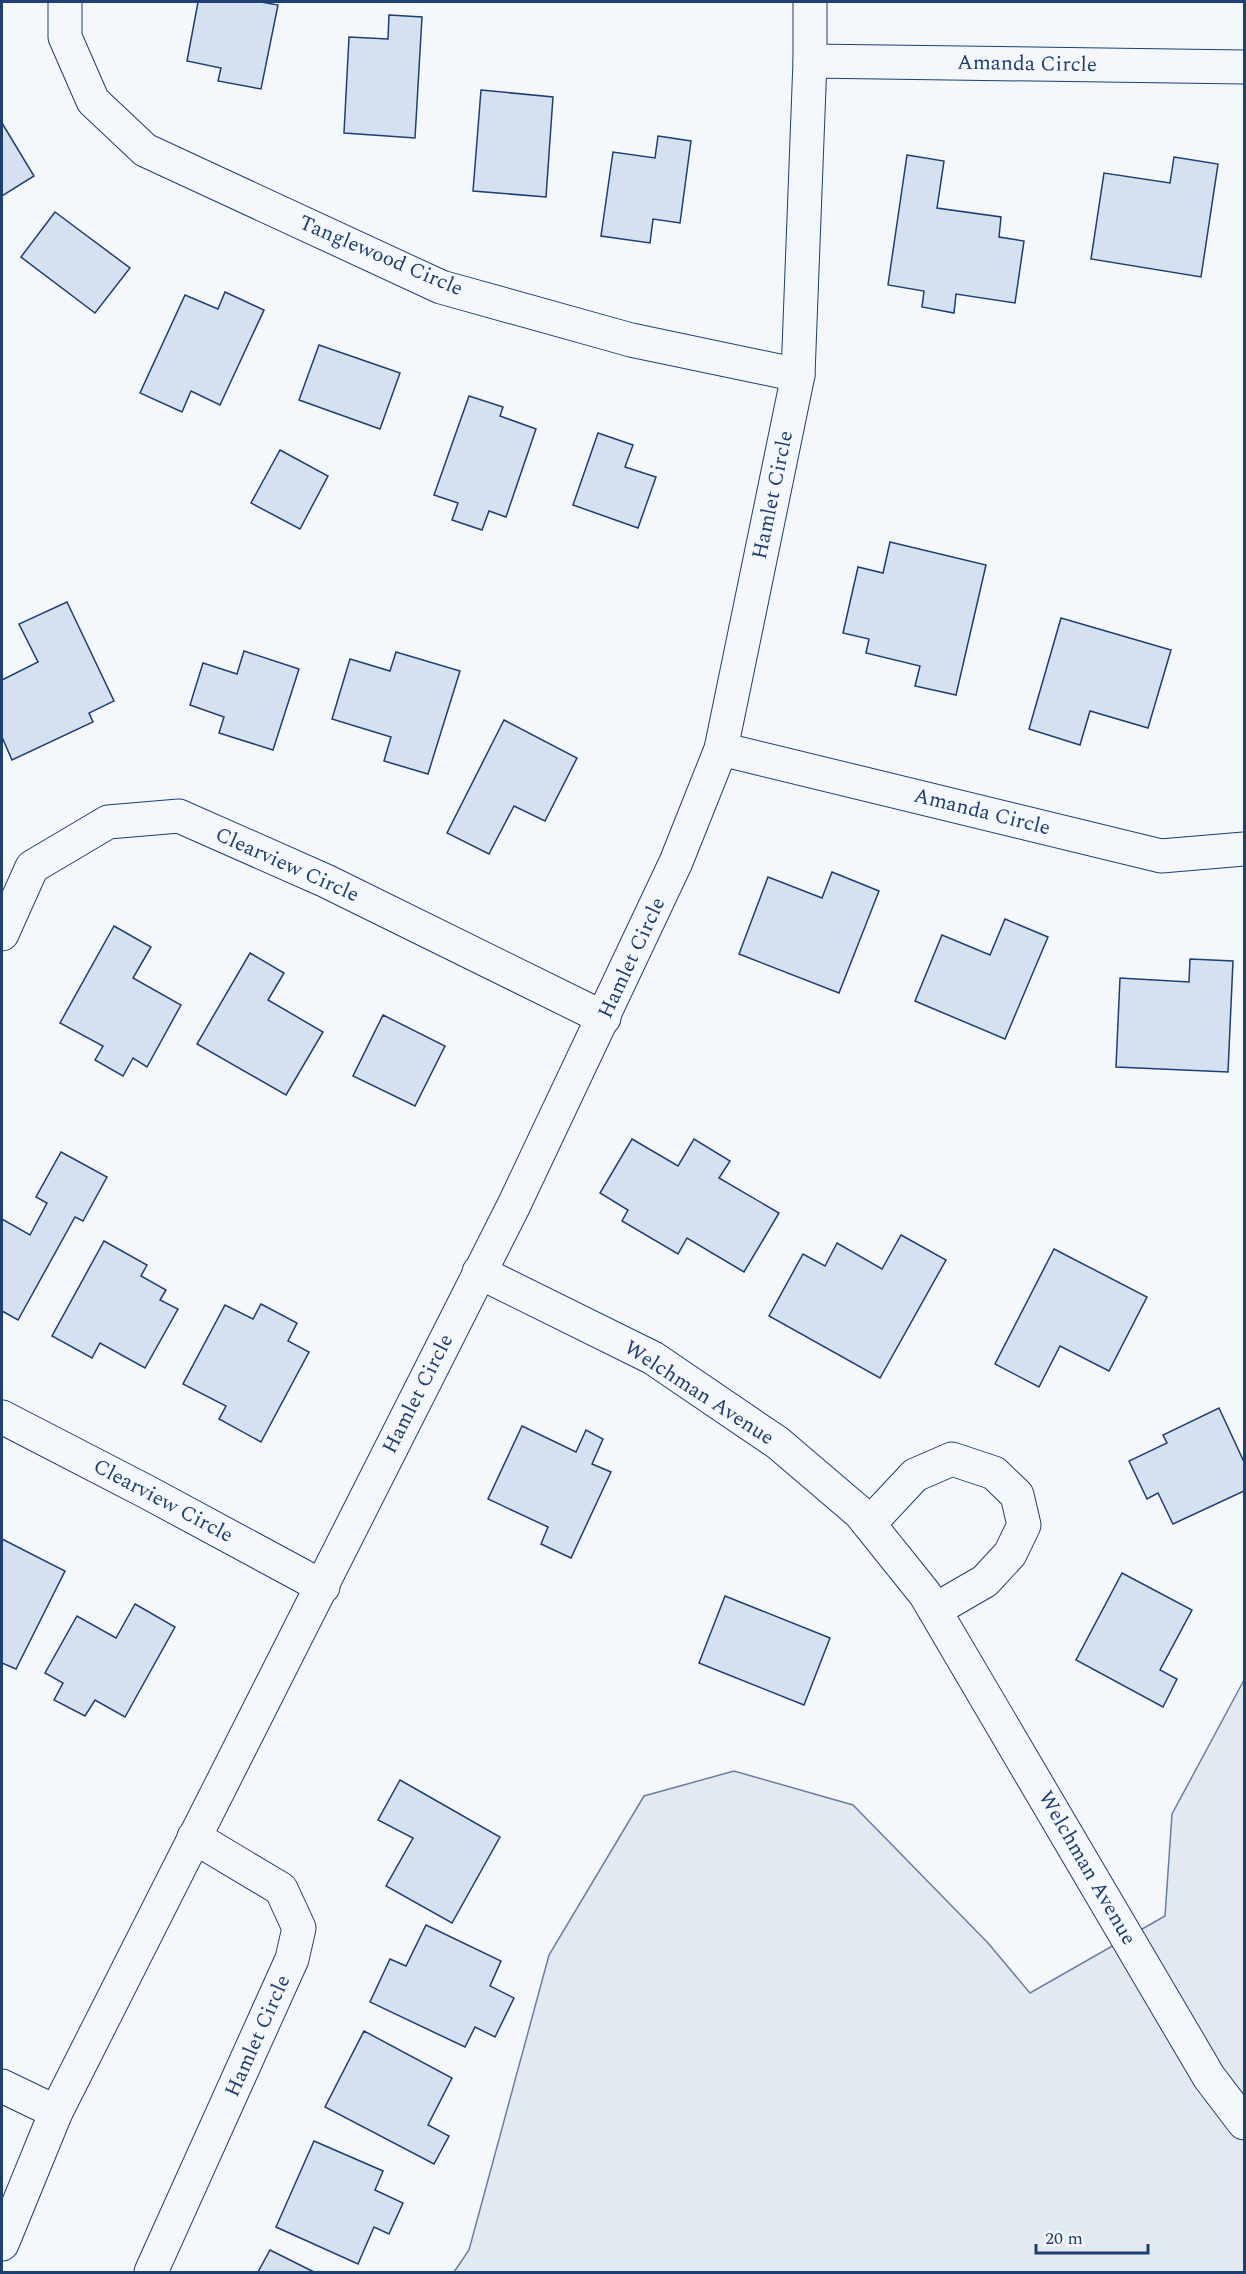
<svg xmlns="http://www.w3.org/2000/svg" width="1246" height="2274" font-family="Spectral,serif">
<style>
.green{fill:#e3e9f0;stroke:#687fa3;stroke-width:1.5}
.building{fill:#d5e0f0;stroke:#1d3f73;stroke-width:1.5}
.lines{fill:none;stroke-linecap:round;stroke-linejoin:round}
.street-casing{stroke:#1d3f73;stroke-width:35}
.street{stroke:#f4f7fb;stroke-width:33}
.labels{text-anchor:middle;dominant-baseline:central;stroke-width:4.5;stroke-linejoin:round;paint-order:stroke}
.street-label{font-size:21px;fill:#1d3f73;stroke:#f4f7fb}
</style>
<rect width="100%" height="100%" fill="#f4f7fb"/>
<polygon class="green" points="1244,1680 1244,2272 454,2272 469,2250 549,1955 644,1796 734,1771 853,1805 988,1943 1030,1993 1165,1916 1172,1814"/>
<g class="building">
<polygon points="198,2 261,2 278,5 261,89 218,81 221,68 187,61"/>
<polygon points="389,15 422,17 415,138 344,133 349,37 388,39"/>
<polygon points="481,90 553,97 546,197 473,191"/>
<polygon points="2,123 34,176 2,196"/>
<polygon points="658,136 691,141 680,223 653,219 650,243 601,236 613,152 655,158"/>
<polygon points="907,155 944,161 937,208 1001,217 999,237 1024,241 1015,303 956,294 954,313 922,307 924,291 888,285"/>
<polygon points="1174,157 1218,164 1201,277 1091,259 1104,173 1170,183"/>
<polygon points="55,212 130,268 95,313 21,257"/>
<polygon points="225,292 264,310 220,405 191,391 182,412 140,393 185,295 218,309"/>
<polygon points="319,345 400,373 380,429 299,400"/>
<polygon points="469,396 503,407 500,416 536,429 506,517 489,511 482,530 452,520 458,503 434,495"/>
<polygon points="598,433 633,445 625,467 656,477 638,528 573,505"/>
<polygon points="280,450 328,476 300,529 251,503"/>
<polygon points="890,542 986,565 956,695 915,686 920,666 866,653 869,639 843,633 858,567 883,573"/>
<polygon points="67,602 114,701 89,713 93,722 12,760 2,737 2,680 38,662 19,624"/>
<polygon points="1061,618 1171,650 1148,728 1090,711 1080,745 1029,729"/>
<polygon points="244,651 299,669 273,750 219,733 224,717 190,705 203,663 237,674"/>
<polygon points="396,652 460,671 428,774 384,761 391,737 332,719 350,659 390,671"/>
<polygon points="504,720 577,758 545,821 514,806 489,854 447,833"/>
<polygon points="832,872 879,891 839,993 739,954 768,877 822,898"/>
<polygon points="1005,919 1048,937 1005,1039 915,1001 942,935 990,955"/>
<polygon points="114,926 151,947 133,978 181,1005 147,1067 133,1058 123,1076 95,1060 103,1046 60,1023"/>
<polygon points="250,953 284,973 268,1000 323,1032 286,1095 197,1044"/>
<polygon points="1190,959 1233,961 1228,1072 1116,1067 1120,978 1189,982"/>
<polygon points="383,1015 445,1046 415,1106 353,1076"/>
<polygon points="632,1139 678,1166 694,1139 730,1161 719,1178 779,1213 744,1272 687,1238 678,1254 622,1221 628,1210 600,1193"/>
<polygon points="61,1152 107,1177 83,1221 75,1217 18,1320 2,1311 2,1219 30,1235 47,1203 36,1197"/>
<polygon points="901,1235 946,1260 880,1378 769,1316 803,1254 825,1266 837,1243 882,1269"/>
<polygon points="104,1241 147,1265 141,1276 166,1290 160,1300 178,1309 145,1368 100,1343 92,1358 52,1336"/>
<polygon points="1054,1249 1147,1297 1109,1371 1060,1346 1039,1387 995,1364"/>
<polygon points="261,1304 297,1323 288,1341 309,1352 261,1442 219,1419 226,1406 183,1384 225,1305 253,1319"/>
<polygon points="1219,1408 1244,1462 1244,1491 1173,1524 1158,1493 1147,1499 1129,1461 1167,1443 1163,1435"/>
<polygon points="522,1426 576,1452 586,1430 603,1439 592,1464 611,1472 571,1558 541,1544 548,1527 488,1499"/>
<polygon points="2,1539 65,1571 16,1669 2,1663"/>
<polygon points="1122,1573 1192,1610 1160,1670 1177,1679 1163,1707 1076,1660"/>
<polygon points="725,1596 830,1638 804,1705 699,1663"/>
<polygon points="135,1604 175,1627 125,1717 95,1700 85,1716 54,1700 63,1683 45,1673 77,1616 116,1638"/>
<polygon points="400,1780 500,1837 452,1923 386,1886 413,1838 378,1820"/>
<polygon points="426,1925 501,1961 490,1986 514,1998 495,2037 475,2027 465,2047 370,2002 390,1959 406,1966"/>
<polygon points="364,2031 452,2078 428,2125 449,2136 434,2164 325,2107"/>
<polygon points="314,2141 383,2171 375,2190 403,2203 389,2234 374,2227 358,2264 276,2227"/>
<polygon points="270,2250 314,2272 258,2272"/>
</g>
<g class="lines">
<defs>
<g id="street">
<polyline points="65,2 65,37 93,101 145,150 441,287 631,340 798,375"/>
<polyline points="810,61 1244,67"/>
<polyline points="721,749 1161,856 1244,849"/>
<polyline points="2,934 32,867 108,822 179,816 326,881 604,1018"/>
<polyline points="479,1272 653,1358 778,1443 860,1513 925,1594 1209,2077 1244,2123"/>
<polyline points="2,1417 147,1492 323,1587"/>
<polyline points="869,1524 915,1475 952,1459 994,1473 1017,1495 1024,1525 1010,1554 985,1581 935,1610"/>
<polyline points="2,2086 56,2112"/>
<polyline points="2,2244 56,2112 514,1205 676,862 721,749 798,375 810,61 810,2"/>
<polyline points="151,2272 292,1959 299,1928 281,1889 194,1837"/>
</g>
</defs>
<use href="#street" class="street-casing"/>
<use href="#street" class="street"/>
</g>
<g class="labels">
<g class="street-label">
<text transform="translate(1027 64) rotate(1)">Amanda Circle</text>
<text transform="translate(381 256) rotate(23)">Tanglewood Circle</text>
<text transform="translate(773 495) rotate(-78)">Hamlet Circle</text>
<text transform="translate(982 812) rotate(14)">Amanda Circle</text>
<text transform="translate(287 865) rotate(24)">Clearview Circle</text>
<text transform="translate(632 958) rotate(-65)">Hamlet Circle</text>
<text transform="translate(699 1393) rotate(33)">Welchman Avenue</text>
<text transform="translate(418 1394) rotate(-63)">Hamlet Circle</text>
<text transform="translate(163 1501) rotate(28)">Clearview Circle</text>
<text transform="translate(1087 1868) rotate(60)">Welchman Avenue</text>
<text transform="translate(258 2036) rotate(-66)">Hamlet Circle</text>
</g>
</g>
<rect width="1246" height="2274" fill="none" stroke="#1d3f73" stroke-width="6"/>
<path d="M1036 2244v9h112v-9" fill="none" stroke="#1d3f73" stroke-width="3"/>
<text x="1045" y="2244" font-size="18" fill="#1d3f73" stroke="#f4f7fb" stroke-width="4.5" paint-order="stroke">20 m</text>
</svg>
